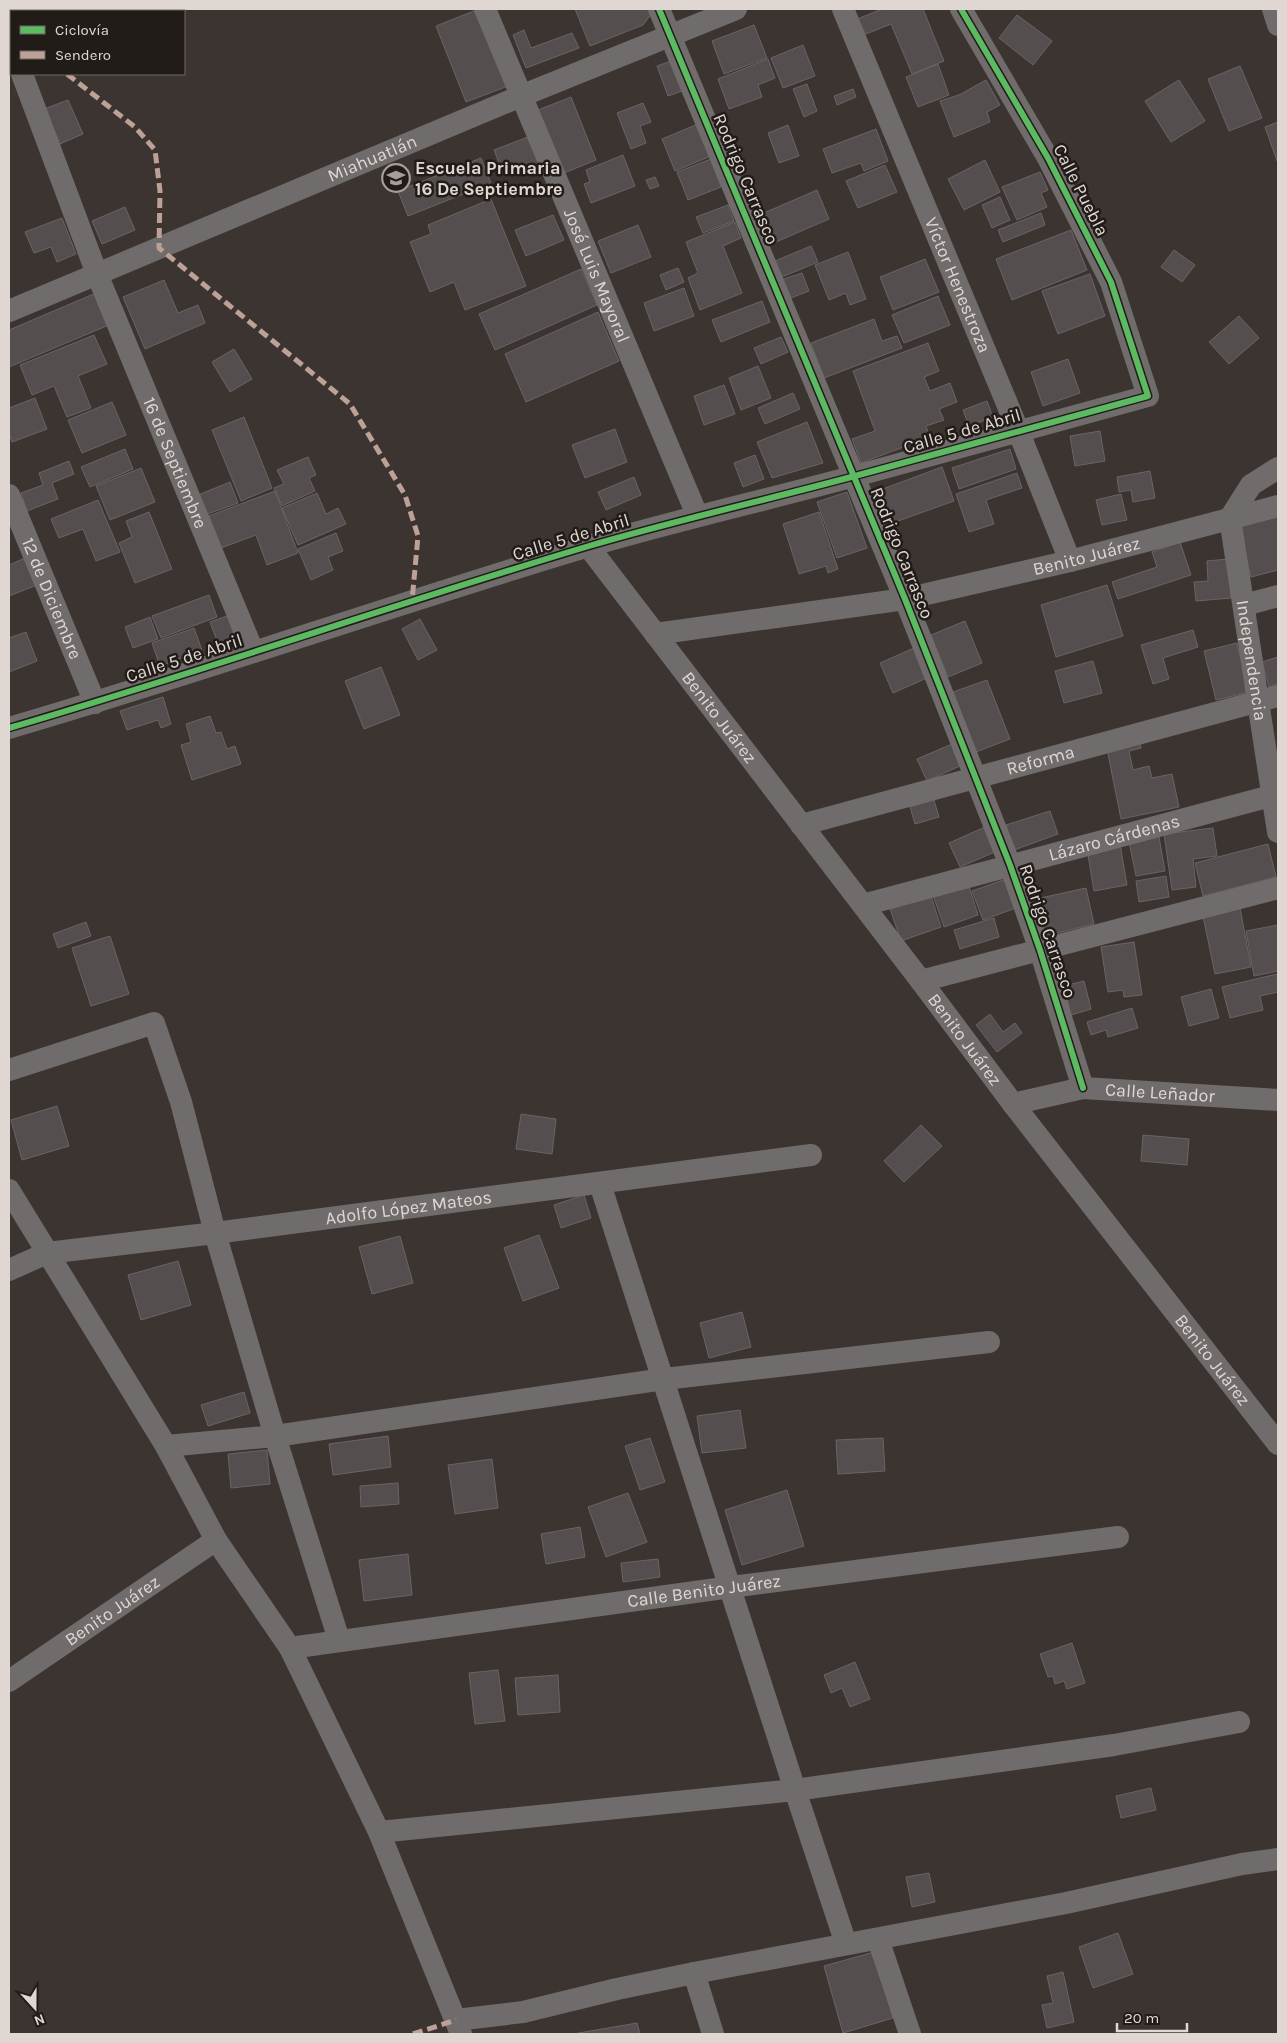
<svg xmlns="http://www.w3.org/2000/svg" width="1287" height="2043" font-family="Karla,sans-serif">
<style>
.building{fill:#544e4e;stroke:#6a6465}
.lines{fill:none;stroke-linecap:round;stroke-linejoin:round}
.street{stroke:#706c6b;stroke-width:22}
.quiet{stroke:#bda197;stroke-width:5;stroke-dasharray:10 5;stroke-linecap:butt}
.cycleway-casing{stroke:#221c19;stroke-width:9}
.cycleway{stroke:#5cba63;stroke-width:6}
.labels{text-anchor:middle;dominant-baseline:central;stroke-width:5;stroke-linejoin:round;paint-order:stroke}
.street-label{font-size:18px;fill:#e0d7d3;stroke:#221c19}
.poi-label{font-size:18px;font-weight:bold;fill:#e0d7d3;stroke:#221c19;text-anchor:start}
</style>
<rect width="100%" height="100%" fill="#3c3431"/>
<g class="building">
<polygon points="479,9 508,86 466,102 436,26"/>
<polygon points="575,9 651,9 652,13 643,25 590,46"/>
<polygon points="882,9 923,9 944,61 912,74 891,24 861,36 855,20"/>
<polygon points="1017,15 1052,41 1033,65 999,38"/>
<polygon points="754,25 767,58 724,74 712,41"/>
<polygon points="524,30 531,48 572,33 579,48 526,68 513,35"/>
<polygon points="803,45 815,76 783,88 771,58"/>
<polygon points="768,59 775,78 758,85 762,97 729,109 718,79"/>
<polygon points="671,61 682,91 668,96 657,66"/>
<polygon points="938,64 949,95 918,107 906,77"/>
<polygon points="1240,66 1262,118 1229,131 1208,79"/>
<polygon points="986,80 1000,105 987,112 990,122 954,137 940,101 959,95"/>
<polygon points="1179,80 1205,121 1171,142 1145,101"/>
<polygon points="807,84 817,111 804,117 793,89"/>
<polygon points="853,89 856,97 837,105 834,96"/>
<polygon points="571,97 596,160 564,173 538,110"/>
<polygon points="68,100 83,134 60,144 44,109"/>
<polygon points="643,103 651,122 640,126 646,143 631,149 617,113"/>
<polygon points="1278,122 1278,160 1277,161 1265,127"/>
<polygon points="698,124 711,156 675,171 662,139"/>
<polygon points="788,125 799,156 779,163 768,133"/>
<polygon points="876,129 888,161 864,171 861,163 832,173 823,149"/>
<polygon points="528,137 539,163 504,176 494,150"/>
<polygon points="623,155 635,186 591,203 584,184 590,182 586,170"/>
<polygon points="481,158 491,183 408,216 398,191"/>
<polygon points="711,159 721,187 688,200 677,172"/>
<polygon points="985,160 1000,192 964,210 948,179"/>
<polygon points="885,165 897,192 858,208 846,181"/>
<polygon points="1040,172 1048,190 1041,193 1047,207 1017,220 1002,187"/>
<polygon points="655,177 659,186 650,189 646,180"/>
<polygon points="817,190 829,219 769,245 757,216"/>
<polygon points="1000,197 1010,220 992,228 982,205"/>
<polygon points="491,199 526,286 465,310 454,282 430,292 410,242 431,234 428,225"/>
<polygon points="728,205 734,221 703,233 696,217"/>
<polygon points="125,207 135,230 102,244 92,221"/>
<polygon points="1041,213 1045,225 1003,242 998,230"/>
<polygon points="553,215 564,240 526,256 515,230"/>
<polygon points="62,218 76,254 57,262 51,247 34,253 25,232"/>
<polygon points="735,222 741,238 723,246 742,293 700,310 688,278 698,273 686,242"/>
<polygon points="638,225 651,257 611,273 598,241"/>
<polygon points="1071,230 1087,270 1012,300 996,259"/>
<polygon points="811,246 818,262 782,277 775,261"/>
<polygon points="1174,250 1195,265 1182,282 1161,267"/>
<polygon points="848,252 866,299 850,305 846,293 829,300 815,265"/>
<polygon points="925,259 939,292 893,310 880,277"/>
<polygon points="678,268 684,282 666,290 660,275"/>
<polygon points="581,269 597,305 495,350 479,314"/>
<polygon points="802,273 809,291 788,299 781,280"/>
<polygon points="1090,274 1105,316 1058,334 1042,291"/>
<polygon points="164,280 178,313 198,305 205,323 145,349 123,297"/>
<polygon points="684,288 694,316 654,331 644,303"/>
<polygon points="96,293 109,325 9,367 9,330"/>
<polygon points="938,296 950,325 904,343 892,315"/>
<polygon points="762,301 770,322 721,342 712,320"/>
<polygon points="598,312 619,361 526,402 505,354"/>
<polygon points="1239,316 1259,338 1229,364 1209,342"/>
<polygon points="874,319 882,341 897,336 902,348 824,378 811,343"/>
<polygon points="94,335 107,364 78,376 91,408 67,417 54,386 32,395 20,365"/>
<polygon points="781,337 788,352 761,364 754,348"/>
<polygon points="928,343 939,371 924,377 930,391 950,383 957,402 939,409 944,420 926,426 930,437 861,463 852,439 875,431 853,371"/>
<polygon points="234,349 252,379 230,392 212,362"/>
<polygon points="1068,359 1080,393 1043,406 1031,372"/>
<polygon points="758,366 771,398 741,410 729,378"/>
<polygon points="724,385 735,414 704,425 694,396"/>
<polygon points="793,393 800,409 765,424 758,408"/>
<polygon points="35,398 47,429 12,442 9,433 9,408"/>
<polygon points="987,401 993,417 969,426 963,410"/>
<polygon points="112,402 126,435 82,453 68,420"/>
<polygon points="244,417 272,488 241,501 212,430"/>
<polygon points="807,422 823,463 772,478 757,442"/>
<polygon points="615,429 627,462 585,478 572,445"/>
<polygon points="1100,431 1105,461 1075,466 1070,436"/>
<polygon points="125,449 133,469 90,487 81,467"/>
<polygon points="1010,449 1016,469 959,489 952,468"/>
<polygon points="755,455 764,479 743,487 734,463"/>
<polygon points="308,457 316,475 309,478 315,491 282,506 274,488 284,484 277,470"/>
<polygon points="69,461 74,474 52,483 58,499 27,511 21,493 43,485 39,473"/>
<polygon points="942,467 954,501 884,526 872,493"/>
<polygon points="141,468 155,502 110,520 96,486"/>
<polygon points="1150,471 1155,498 1133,502 1131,490 1119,492 1117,477"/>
<polygon points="1017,473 1022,488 986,500 994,524 969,532 956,494"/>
<polygon points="634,477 641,495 606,510 598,492"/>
<polygon points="230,482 238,503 205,515 198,495"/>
<polygon points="275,491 298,553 267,565 256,535 221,548 209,516"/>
<polygon points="847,492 867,548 837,558 817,502"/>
<polygon points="317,493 326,514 338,508 346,524 298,545 282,508"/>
<polygon points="1121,494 1127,520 1102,525 1096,500"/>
<polygon points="98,500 120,552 96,561 83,529 59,538 51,519"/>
<polygon points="149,512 172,569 135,583 119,543 132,537 126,521"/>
<polygon points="819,512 838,569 828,573 826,566 799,574 783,524"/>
<polygon points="1278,515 1278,570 1251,577 1238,524"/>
<polygon points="336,533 343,551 328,557 333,570 311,580 298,549"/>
<polygon points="1180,542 1191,575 1118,599 1112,582 1157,567 1152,552"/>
<polygon points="25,558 37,585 9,596 9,565"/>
<polygon points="1228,559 1231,598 1196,601 1194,582 1208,581 1207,561"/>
<polygon points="1107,585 1123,636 1056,657 1041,605"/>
<polygon points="209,595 217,617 161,638 152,616"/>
<polygon points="227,616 236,640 219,646 210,622"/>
<polygon points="150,617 158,639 133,648 125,627"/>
<polygon points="420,619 437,650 418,660 402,629"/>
<polygon points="965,621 982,663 948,677 931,635"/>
<polygon points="194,628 202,650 160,666 152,643"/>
<polygon points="1193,630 1198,647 1163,658 1169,679 1153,684 1141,645"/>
<polygon points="26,632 37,661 9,672 9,638"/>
<polygon points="1237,643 1249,692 1216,700 1204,651"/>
<polygon points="914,648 927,678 893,693 880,663"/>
<polygon points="1278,657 1278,684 1269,687 1262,662"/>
<polygon points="1093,661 1102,693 1064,703 1055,671"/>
<polygon points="381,667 400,715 364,729 345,681"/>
<polygon points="987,680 1010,739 976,752 953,692"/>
<polygon points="163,697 171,724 161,728 158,720 127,730 120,711"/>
<polygon points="210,716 216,733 221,732 227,749 235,746 241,764 192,780 181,745 191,742 186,724"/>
<polygon points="1140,742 1141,748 1129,751 1133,770 1149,766 1152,778 1172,774 1179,807 1121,819 1107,749"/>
<polygon points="952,744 962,765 927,781 917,759"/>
<polygon points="934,800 939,817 915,824 910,807"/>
<polygon points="1050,811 1058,834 1014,850 1006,825"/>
<polygon points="985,827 995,852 960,867 949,843"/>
<polygon points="1213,828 1217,856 1193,859 1196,887 1172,890 1164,834"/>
<polygon points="1159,837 1165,871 1136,876 1129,842"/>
<polygon points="1120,844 1127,885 1094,891 1087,849"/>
<polygon points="1268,844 1276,877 1203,896 1195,863"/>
<polygon points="1166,876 1169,897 1139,902 1136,881"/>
<polygon points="1006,879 1016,908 983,920 972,891"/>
<polygon points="968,883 978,915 944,927 933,895"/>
<polygon points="1086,888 1094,924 1045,936 1036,899"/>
<polygon points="931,896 941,927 901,941 890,909"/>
<polygon points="1240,908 1251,967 1215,974 1203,916"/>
<polygon points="994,918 999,937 960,949 954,930"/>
<polygon points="86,922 91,936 58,948 53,934"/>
<polygon points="1278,925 1278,971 1254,976 1246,931"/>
<polygon points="110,936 129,994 91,1006 72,948"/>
<polygon points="1134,942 1142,995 1124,997 1123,990 1108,992 1101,947"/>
<polygon points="1277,974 1278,992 1260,996 1263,1010 1230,1018 1222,987"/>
<polygon points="1084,981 1091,1009 1071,1015 1064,986"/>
<polygon points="1211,989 1219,1018 1189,1026 1181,997"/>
<polygon points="1132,1008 1138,1028 1108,1037 1106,1030 1091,1035 1087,1022"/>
<polygon points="990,1014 1003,1032 1015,1023 1022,1033 997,1052 976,1025"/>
<polygon points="57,1106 69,1146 22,1160 11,1120"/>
<polygon points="521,1114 556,1119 552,1154 516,1149"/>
<polygon points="921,1125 942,1146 904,1182 884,1161"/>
<polygon points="1143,1135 1189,1139 1187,1165 1141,1161"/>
<polygon points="584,1195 591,1218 561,1228 554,1205"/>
<polygon points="539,1235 559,1288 523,1301 504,1248"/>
<polygon points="400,1236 413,1283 372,1294 359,1247"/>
<polygon points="178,1261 191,1305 141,1320 128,1275"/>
<polygon points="742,1312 751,1347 709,1358 700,1323"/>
<polygon points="244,1392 250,1413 208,1426 201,1405"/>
<polygon points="740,1410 746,1448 702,1453 697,1416"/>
<polygon points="388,1436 391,1467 333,1475 329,1444"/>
<polygon points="650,1438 665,1482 640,1490 625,1446"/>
<polygon points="883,1438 885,1471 838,1474 836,1440"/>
<polygon points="267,1450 270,1484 231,1488 228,1454"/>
<polygon points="492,1459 498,1508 455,1514 448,1465"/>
<polygon points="398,1483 399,1504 361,1507 360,1486"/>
<polygon points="787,1490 804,1546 742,1565 725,1510"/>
<polygon points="628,1493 647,1542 606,1557 588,1507"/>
<polygon points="580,1527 585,1557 546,1564 541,1534"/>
<polygon points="408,1554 412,1595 364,1601 359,1560"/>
<polygon points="658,1559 660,1577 623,1582 621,1563"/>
<polygon points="1072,1643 1085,1683 1067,1689 1064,1681 1055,1684 1053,1676 1048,1677 1040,1654"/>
<polygon points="855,1662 870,1699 850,1707 842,1688 831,1693 824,1675"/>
<polygon points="498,1670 505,1721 475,1724 469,1673"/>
<polygon points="558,1675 560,1712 518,1715 515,1678"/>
<polygon points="1151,1788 1156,1810 1121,1818 1116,1796"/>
<polygon points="929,1873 935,1902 912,1907 906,1877"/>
<polygon points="1118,1933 1133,1974 1093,1988 1079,1947"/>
<polygon points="874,1952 893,2018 843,2033 824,1966"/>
<polygon points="1063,1972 1074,2022 1047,2028 1042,2005 1053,2003 1047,1976"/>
<polygon points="637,2023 640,2034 573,2034"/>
</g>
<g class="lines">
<g class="street">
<path id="s1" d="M485,9L697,515"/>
<polyline points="659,9 905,599 1010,865 1040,950 1083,1088"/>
<path id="s2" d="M843,9L1018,430L1070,561"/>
<polyline points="1273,9 1278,25"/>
<polyline points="9,33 11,41"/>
<path id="s3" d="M22,74L97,274L253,651"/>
<path id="s4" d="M9,311L521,96L736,9"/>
<path id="s5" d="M9,495L95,703"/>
<path id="s6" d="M1230,518L1278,832"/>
<polyline points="1230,518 1251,485 1278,468"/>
<path id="s7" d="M588,546L921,981L1013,1104L1278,1444"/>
<polyline points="1244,605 1278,596"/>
<path id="s8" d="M655,634L905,599L1070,561L1278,506"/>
<path d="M9,728C204,671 395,604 589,546C677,520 766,500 855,476C953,450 1050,422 1148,396L1111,282L1048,158L961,9"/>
<path id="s9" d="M801,825L1278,696"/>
<path id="s10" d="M863,905L1278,794"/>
<polyline points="921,981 1278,888"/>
<polyline points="9,1070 154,1023 181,1102 215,1233 275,1436 339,1640"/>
<path id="s11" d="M1013,1104L1083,1088L1278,1100"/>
<polyline points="600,1184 795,1790 846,1944"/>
<polyline points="9,1190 166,1446 216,1540 290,1648 379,1832 461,2034"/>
<path id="s12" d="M9,1270L47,1253L215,1233L811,1155"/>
<polyline points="166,1446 275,1436 664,1379 989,1342"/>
<path id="s13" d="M290,1648L731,1587L1118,1537"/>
<path id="s14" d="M9,1681L216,1540"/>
<polyline points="379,1832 795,1790 1114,1745 1239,1722"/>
<polyline points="878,1939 910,2034"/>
<polyline points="694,1973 713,2034"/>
<polyline points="456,2020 523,2012 617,1989 694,1973 1066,1903 1242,1864 1278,1859"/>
</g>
<g class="quiet">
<polyline points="9,28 11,30"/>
<polyline points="67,74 135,127 155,150 160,191 159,248 350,404 405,495 418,536 412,601"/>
<polyline points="413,2034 456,2020"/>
</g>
<defs>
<g id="cycleway">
<polyline points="659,9 905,599 1010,865 1040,950 1083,1088"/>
<path d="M9,728C204,671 395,604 589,546C677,520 766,500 855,476C953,450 1050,422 1148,396L1111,282L1048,158L961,9"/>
</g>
</defs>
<use href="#cycleway" class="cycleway-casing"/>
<use href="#cycleway" class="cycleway"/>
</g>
<defs>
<symbol id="school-ring" viewBox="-11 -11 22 22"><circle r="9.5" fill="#221c19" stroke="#a79e9a" stroke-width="1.5"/><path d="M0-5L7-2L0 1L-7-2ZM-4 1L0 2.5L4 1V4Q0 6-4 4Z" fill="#a79e9a"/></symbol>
</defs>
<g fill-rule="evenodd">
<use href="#school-ring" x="380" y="162" width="32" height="32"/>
</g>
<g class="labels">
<g class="street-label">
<text stroke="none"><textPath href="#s4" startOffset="394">Miahuatlán</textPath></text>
<text transform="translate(746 179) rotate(67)">Rodrigo Carrasco</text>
<text transform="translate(1081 190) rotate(63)">Calle Puebla</text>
<text stroke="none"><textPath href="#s1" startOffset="289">José Luis Mayoral</textPath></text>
<text stroke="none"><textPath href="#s2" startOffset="299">Víctor Henestroza</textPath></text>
<text transform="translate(962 431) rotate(-16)">Calle 5 de Abril</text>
<text stroke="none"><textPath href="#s3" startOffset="418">16 de Septiembre</textPath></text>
<text transform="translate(571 537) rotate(-17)">Calle 5 de Abril</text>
<text transform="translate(902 553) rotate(68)">Rodrigo Carrasco</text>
<text stroke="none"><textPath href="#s8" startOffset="439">Benito Juárez</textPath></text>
<text stroke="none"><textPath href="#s5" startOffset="112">12 de Diciembre</textPath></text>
<text transform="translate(184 658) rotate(-18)">Calle 5 de Abril</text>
<text stroke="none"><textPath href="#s6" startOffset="144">Independencia</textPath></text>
<text stroke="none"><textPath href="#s7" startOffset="216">Benito Juárez</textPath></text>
<text stroke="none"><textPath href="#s9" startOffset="248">Reforma</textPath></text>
<text stroke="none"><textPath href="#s10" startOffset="260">Lázaro Cárdenas</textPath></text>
<text transform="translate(1048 931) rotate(71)">Rodrigo Carrasco</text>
<text stroke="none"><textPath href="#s7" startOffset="621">Benito Juárez</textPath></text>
<text stroke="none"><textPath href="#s11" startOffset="149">Calle Leñador</textPath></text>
<text stroke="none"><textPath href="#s12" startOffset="406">Adolfo López Mateos</textPath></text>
<text stroke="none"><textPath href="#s7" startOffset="1026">Benito Juárez</textPath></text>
<text stroke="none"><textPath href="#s13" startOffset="418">Calle Benito Juárez</textPath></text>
<text stroke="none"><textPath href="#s14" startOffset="125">Benito Juárez</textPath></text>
</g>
<g class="poi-label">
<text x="415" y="168">Escuela Primaria<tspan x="415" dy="21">16 De Septiembre</tspan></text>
</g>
</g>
<rect width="1287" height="2043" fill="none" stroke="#e0d7d3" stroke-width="20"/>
<rect x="10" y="10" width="175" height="65" fill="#221c19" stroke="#6e6763"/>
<rect x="20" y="26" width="25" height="8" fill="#5cba63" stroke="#6e6763"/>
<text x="55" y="35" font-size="15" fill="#e0d7d3">Ciclovía</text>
<rect x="20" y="51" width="25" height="8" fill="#bda197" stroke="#6e6763"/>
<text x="55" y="60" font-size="15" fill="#e0d7d3">Sendero</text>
<g transform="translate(35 2008) rotate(159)" stroke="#221c19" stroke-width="4" paint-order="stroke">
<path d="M0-4L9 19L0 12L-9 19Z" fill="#e0d7d3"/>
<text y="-8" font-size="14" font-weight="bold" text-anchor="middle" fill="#e0d7d3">N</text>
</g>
<path d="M1117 2023v8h70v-8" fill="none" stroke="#e0d7d3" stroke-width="2.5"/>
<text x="1124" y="2023" font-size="15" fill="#e0d7d3" stroke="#221c19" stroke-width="4" paint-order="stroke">20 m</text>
</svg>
